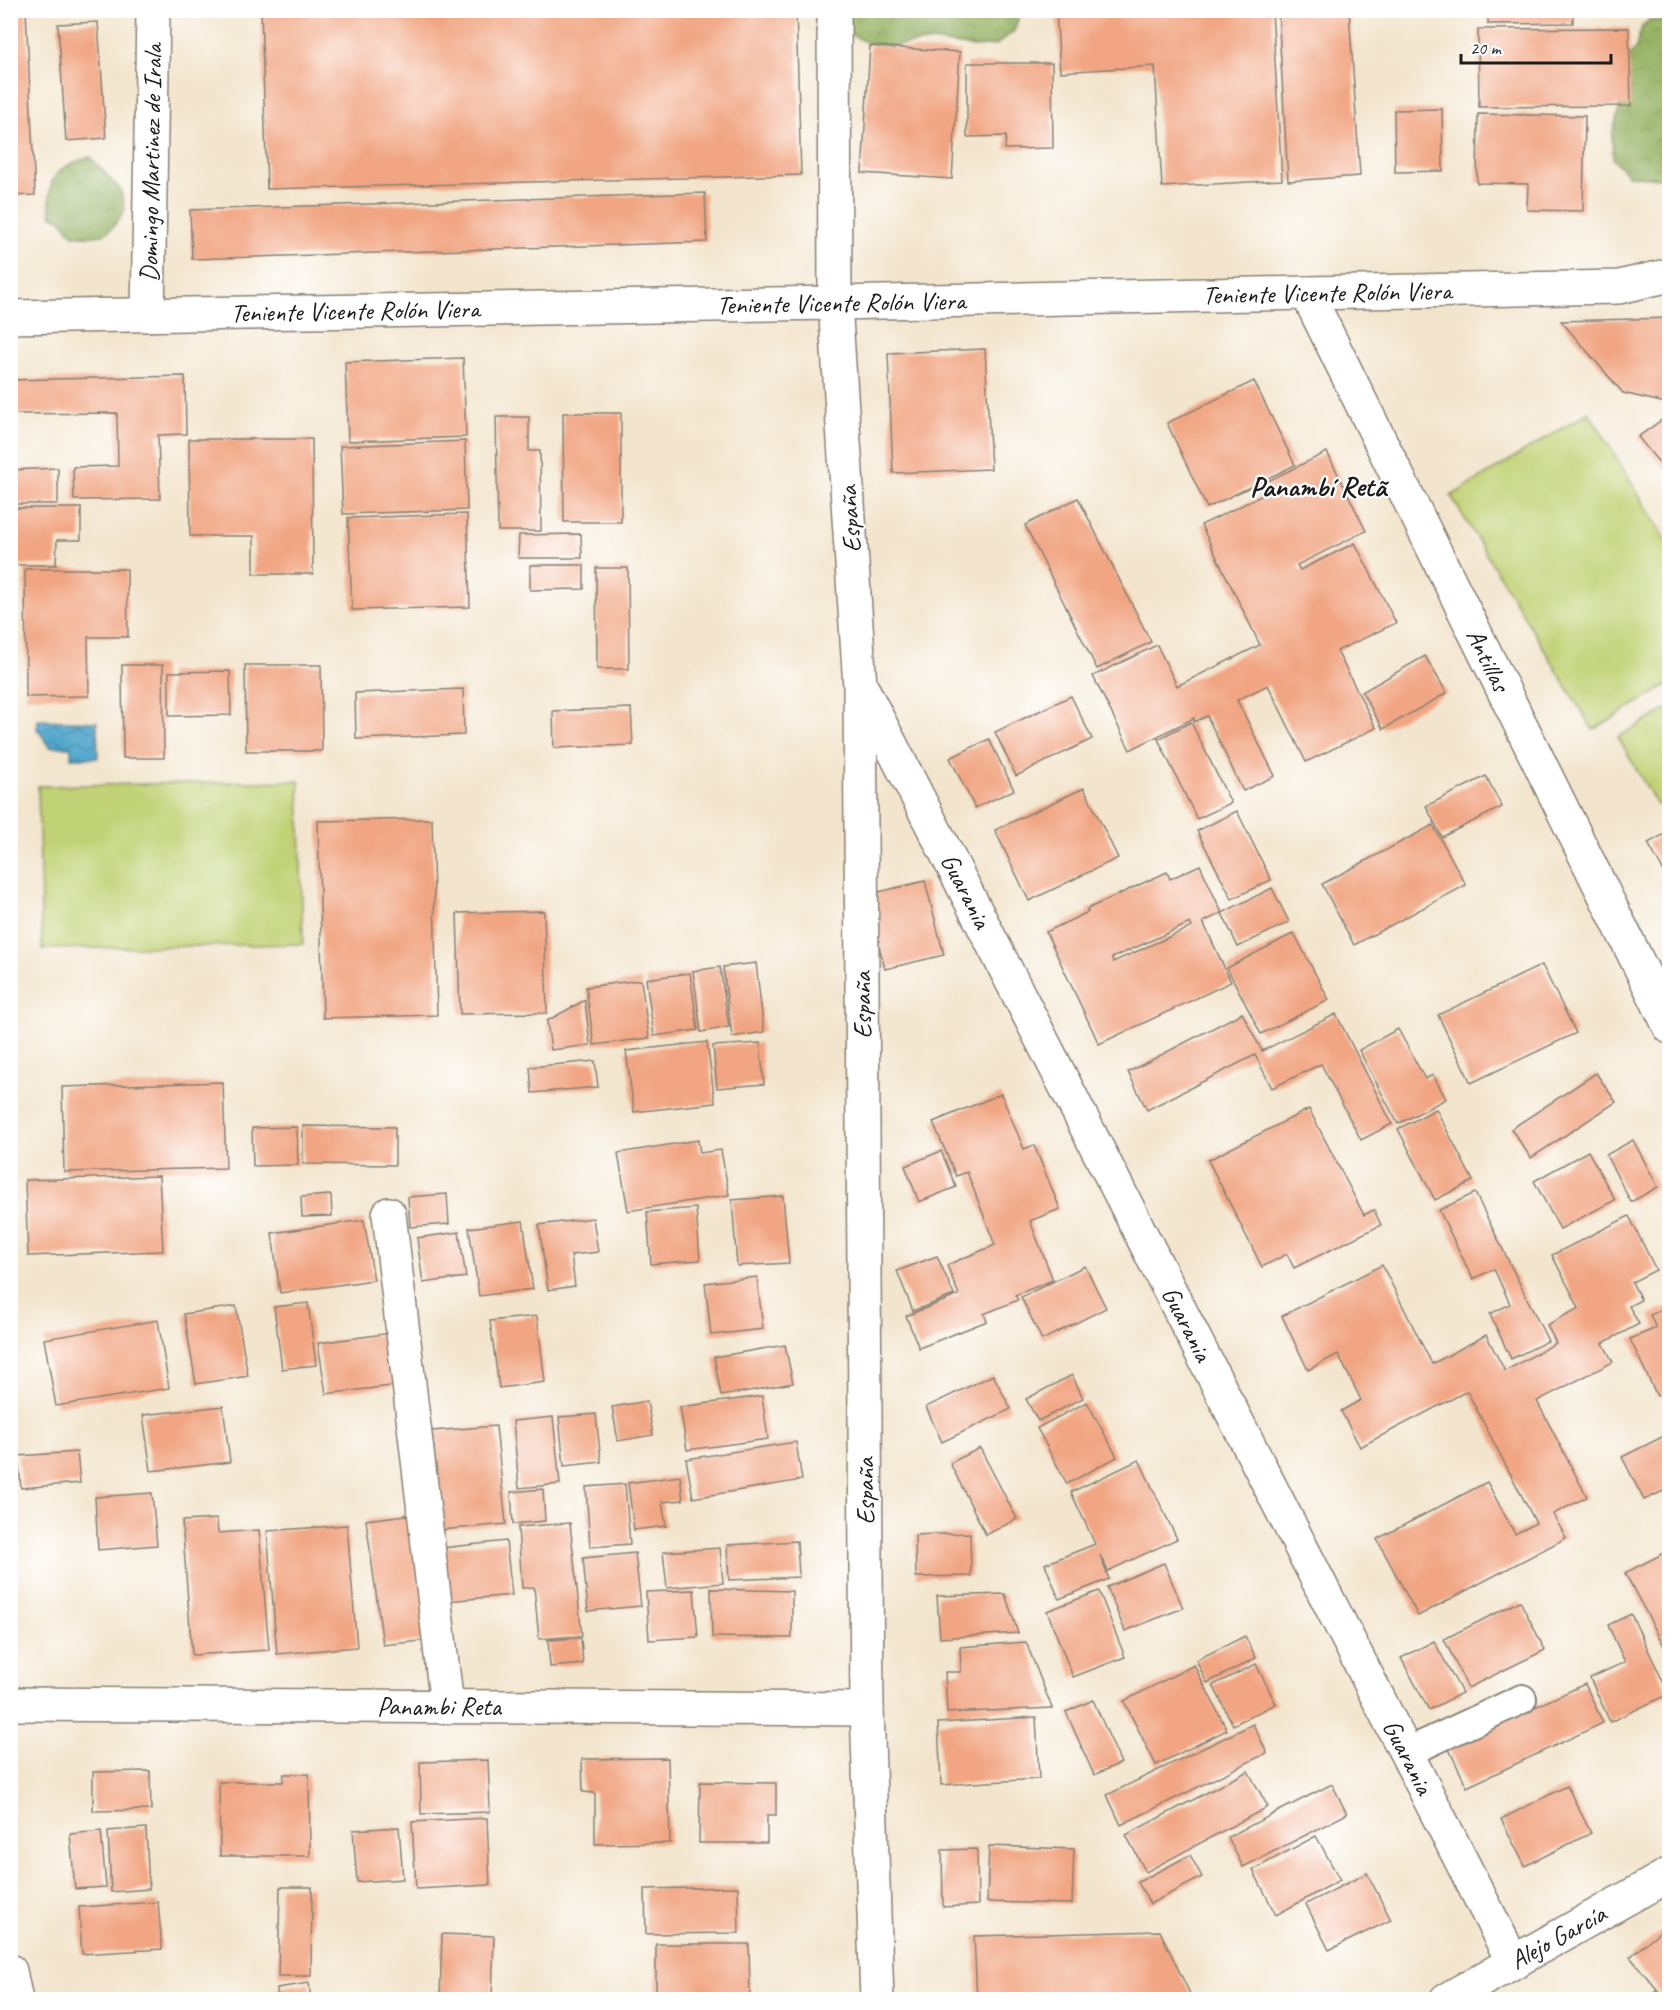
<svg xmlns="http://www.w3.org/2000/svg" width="1680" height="2010" font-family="Caveat,sans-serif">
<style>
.grass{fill:#c1d174;stroke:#6e7648;stroke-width:1.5}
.forest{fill:url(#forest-crowns);stroke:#5a6841;stroke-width:1.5}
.water{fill:url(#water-waves);stroke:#366174;stroke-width:1.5}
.building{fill:#f1a582;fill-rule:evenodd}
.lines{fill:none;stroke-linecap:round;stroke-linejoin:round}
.service-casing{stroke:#888074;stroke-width:32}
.minor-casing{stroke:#888074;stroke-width:36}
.tertiary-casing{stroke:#888074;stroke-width:36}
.service{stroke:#fff;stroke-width:28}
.minor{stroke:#fff;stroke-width:33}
.tertiary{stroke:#fff;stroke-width:33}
.labels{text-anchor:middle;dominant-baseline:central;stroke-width:4.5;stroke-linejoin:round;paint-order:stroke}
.street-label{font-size:26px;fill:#1c1c1c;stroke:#fff}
.quarter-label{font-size:28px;font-weight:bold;fill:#1c1c1c;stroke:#fff}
</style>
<defs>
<pattern id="forest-crowns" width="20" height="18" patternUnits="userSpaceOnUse" patternTransform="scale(1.5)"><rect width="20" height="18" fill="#98b366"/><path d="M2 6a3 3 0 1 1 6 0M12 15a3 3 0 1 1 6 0" fill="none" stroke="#829958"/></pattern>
<pattern id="water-waves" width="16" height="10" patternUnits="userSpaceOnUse" patternTransform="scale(1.5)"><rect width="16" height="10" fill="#50a6cc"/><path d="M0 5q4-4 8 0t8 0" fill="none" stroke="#4286a5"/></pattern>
</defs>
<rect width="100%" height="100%" fill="#fff"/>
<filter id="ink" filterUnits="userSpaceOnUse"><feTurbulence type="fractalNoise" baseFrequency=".0167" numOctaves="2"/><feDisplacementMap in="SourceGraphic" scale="12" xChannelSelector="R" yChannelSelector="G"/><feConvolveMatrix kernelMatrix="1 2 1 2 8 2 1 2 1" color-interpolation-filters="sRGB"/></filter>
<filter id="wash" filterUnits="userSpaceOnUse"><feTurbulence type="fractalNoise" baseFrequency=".008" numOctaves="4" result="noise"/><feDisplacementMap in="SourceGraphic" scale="24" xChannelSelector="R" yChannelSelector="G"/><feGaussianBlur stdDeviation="1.35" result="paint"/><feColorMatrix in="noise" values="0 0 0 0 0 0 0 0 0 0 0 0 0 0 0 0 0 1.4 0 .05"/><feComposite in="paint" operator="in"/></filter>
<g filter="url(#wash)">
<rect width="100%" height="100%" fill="#f3e5cd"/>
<g class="grass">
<polygon points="1589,412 1669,545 1669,684 1593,730 1451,496"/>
<polygon points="1669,708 1669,799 1657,805 1618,737"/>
<polygon points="299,781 303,944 42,949 38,786"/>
</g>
<g class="forest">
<polygon points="956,10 959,14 969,11 1021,11 1014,31 996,45 975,47 933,41 891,46 868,43 849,34 826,11"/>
<polygon points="1649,20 1660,21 1669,28 1669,179 1628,175 1613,159 1612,135 1620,106 1624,64 1636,47 1642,27"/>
<path d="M90,157L120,189L125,209C110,236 103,239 73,235L61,220L51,215C46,177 54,168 90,157Z"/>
</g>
<polygon class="water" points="38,720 97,722 98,758 71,758 71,747 50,747 37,729"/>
<g id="blocks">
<g class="building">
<polygon points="10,10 26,10 35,195 10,196"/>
<polygon points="261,10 796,10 801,175 267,189"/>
<polygon points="1056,10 1272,10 1282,180 1162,187 1155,66 1060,72"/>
<polygon points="1278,10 1349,10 1360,176 1288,181"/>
<polygon points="1488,10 1573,10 1573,23 1488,24"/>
<polygon points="98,22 106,138 66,141 58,24"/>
<polygon points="1629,28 1631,106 1479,107 1478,29"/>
<polygon points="870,46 960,52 952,179 862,173"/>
<polygon points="967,63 1052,63 1053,148 1005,149 1006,136 967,137"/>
<polygon points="1442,109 1443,171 1395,172 1394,110"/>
<polygon points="1478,114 1585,116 1583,211 1527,210 1528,184 1477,183"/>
<polygon points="705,193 707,242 192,259 190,210"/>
<polygon points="1670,318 1670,404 1623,393 1561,321"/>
<polygon points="985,349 991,469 893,473 888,353"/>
<polygon points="463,358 466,437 348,441 345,362"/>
<polygon points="185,376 186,434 158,435 160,499 74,500 73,467 118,466 117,413 10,414 10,380"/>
<polygon points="1254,381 1295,465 1207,508 1167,423"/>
<polygon points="563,413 621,413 621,522 564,522"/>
<polygon points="1670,414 1670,476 1638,437"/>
<polygon points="496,417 529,417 529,451 540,451 541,531 498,531"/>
<polygon points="189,439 312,439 313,574 254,574 254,536 190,536"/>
<polygon points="465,441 467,510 343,514 340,446"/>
<polygon points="1327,452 1366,531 1297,565 1300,570 1355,543 1396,623 1337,651 1376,728 1306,762 1268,685 1237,700 1275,776 1243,791 1207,716 1194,722 1194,718 1130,750 1093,676 1157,645 1177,686 1260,645 1201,525 1263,495 1258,486"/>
<polygon points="58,468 58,504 10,504 10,470"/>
<polygon points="1078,498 1151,642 1097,669 1025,525"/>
<polygon points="10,508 81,508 81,540 57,540 56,565 10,565"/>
<polygon points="467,514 470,607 352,610 348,518"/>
<polygon points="581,534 582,558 518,558 519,535"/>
<polygon points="530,565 584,565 584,589 530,590"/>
<polygon points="596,568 628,568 629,669 597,669"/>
<polygon points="25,569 127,569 128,637 88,637 89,696 26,697"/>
<polygon points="1425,656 1447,693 1383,729 1362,692"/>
<polygon points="122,665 163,665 164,758 123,758"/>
<polygon points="245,665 321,665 322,751 246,751"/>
<polygon points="230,671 231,715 169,716 169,672"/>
<polygon points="463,689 464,735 356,739 355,693"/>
<polygon points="1071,696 1092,739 1016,776 995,732"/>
<polygon points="631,708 633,745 554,748 553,711"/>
<polygon points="1191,722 1231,803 1197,819 1158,739"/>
<polygon points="989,739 1014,790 975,808 950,758"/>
<polygon points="1486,776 1502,807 1442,837 1426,806"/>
<polygon points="1084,788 1118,858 1029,901 995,830"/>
<polygon points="1237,811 1271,880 1232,899 1197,831"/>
<polygon points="432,819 437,1015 323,1018 318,821"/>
<polygon points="1433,825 1466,885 1354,945 1322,884"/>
<polygon points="1670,831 1670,883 1648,843"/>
<path d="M1200,865L1222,913L1203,922L1231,982L1099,1044L1046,932L1088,912L1087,909L1167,872L1170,879ZM1190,923L1192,927L1113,962L1112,958Z"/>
<polygon points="925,881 944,955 885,969 866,895"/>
<polygon points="1272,888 1289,922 1238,947 1222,913"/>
<polygon points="544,911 547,1013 460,1014 457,913"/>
<polygon points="1294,933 1329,1000 1261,1034 1227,968"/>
<polygon points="756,963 764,1032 732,1037 723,967"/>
<polygon points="1542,965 1576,1033 1471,1083 1438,1015"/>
<polygon points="720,967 729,1027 701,1032 693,971"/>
<polygon points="690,973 698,1030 654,1036 646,979"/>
<polygon points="641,980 649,1038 594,1045 586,987"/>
<polygon points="585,1000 590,1045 551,1050 547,1021"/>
<polygon points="1242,1013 1262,1051 1336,1014 1392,1124 1361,1140 1321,1064 1272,1088 1255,1055 1147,1110 1128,1072"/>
<polygon points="1398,1029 1425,1079 1433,1075 1446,1099 1398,1124 1359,1050"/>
<polygon points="707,1042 715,1103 634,1112 626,1051"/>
<polygon points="760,1043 764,1084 717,1088 713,1046"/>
<polygon points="595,1061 598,1087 532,1093 530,1067"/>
<polygon points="1596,1073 1616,1102 1531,1158 1511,1129"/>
<polygon points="223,1082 226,1168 64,1172 62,1087"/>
<polygon points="1001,1094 1024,1149 1034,1145 1060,1209 1030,1221 1053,1280 1015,1295 1018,1300 984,1314 987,1321 919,1348 906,1316 959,1295 947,1265 995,1245 967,1172 956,1176 933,1122"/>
<polygon points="1309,1109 1364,1215 1374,1210 1381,1225 1294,1268 1287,1254 1262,1267 1208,1160"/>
<polygon points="1436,1109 1473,1181 1435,1200 1398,1129"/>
<polygon points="303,1126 395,1127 395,1165 303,1164"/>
<polygon points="297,1127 298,1165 253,1166 252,1128"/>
<polygon points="698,1140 700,1153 721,1150 729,1195 628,1211 618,1153"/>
<polygon points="1633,1140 1658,1187 1631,1202 1606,1155"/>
<polygon points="941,1151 956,1187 919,1202 905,1166"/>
<polygon points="1588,1151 1615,1200 1560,1229 1534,1181"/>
<polygon points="159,1176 163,1251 28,1256 25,1180"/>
<polygon points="1475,1193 1548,1341 1511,1359 1490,1314 1510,1304 1494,1269 1473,1279 1439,1210"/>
<polygon points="447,1194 449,1224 410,1227 408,1197"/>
<polygon points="331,1195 332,1216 302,1217 301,1197"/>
<polygon points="783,1196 789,1263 737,1266 732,1200"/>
<polygon points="696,1208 700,1260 651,1264 647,1212"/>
<polygon points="1629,1216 1656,1270 1632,1282 1641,1300 1629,1306 1639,1324 1603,1343 1613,1362 1537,1401 1587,1497 1553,1514 1566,1538 1418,1616 1377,1539 1487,1482 1515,1534 1536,1523 1467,1391 1360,1447 1341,1411 1361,1400 1338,1354 1308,1370 1282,1316 1382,1265 1432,1364 1486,1335 1505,1371 1556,1343 1547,1325 1579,1308 1552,1255"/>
<polygon points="593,1218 598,1252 571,1255 575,1286 548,1290 539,1225"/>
<polygon points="364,1220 374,1280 280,1293 272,1233"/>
<polygon points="523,1221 533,1289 479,1296 469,1228"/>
<polygon points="459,1232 466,1277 423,1283 417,1238"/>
<polygon points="937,1256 954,1295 913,1311 897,1271"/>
<polygon points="1085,1266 1106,1308 1042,1340 1021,1297"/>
<polygon points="757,1277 763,1329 711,1335 705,1283"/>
<polygon points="308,1303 316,1365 282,1369 274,1307"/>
<polygon points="236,1306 248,1376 196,1384 184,1314"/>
<polygon points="1670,1306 1670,1390 1657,1396 1630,1339 1656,1328 1650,1315"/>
<polygon points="537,1316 545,1382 499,1388 490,1321"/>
<polygon points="158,1320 169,1388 56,1406 44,1339"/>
<polygon points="391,1333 399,1385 326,1394 318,1343"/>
<polygon points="785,1345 793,1383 721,1396 714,1357"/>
<polygon points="993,1375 1011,1409 942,1442 926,1407"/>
<polygon points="1072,1375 1083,1398 1038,1421 1026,1399"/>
<polygon points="762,1396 768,1439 687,1450 680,1407"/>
<polygon points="647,1401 653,1435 618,1441 612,1407"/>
<polygon points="1087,1402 1117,1457 1067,1484 1037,1428"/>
<polygon points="223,1406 230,1462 151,1471 143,1415"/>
<polygon points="596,1414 601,1462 564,1466 559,1417"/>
<polygon points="553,1417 560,1484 519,1488 513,1421"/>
<polygon points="496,1426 506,1524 441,1530 432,1431"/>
<polygon points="1670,1433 1670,1488 1644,1500 1622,1457"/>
<polygon points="796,1442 802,1480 693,1498 686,1459"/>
<polygon points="980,1448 1017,1519 986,1535 950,1463"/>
<polygon points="77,1452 80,1483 21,1488 18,1456"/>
<polygon points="1139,1460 1177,1539 1108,1571 1100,1555 1109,1579 1059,1599 1045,1564 1095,1544 1071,1492"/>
<polygon points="680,1476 683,1500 662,1502 666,1526 634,1530 628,1483"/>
<polygon points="625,1484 630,1544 590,1547 586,1487"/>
<polygon points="543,1489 545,1521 513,1524 511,1492"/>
<polygon points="152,1493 157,1545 98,1550 95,1497"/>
<polygon points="414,1514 430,1640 383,1645 366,1520"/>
<polygon points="217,1519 218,1533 259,1530 269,1650 192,1655 182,1521"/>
<polygon points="570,1523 582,1636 539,1639 534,1587 522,1588 518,1527"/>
<polygon points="347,1525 357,1647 277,1654 267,1531"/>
<polygon points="970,1533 971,1576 916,1577 915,1535"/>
<polygon points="506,1541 512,1595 447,1601 442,1548"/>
<polygon points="797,1541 799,1577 729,1580 727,1545"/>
<polygon points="720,1548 723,1583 667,1588 663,1552"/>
<polygon points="1670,1550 1670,1657 1625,1573"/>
<polygon points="635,1553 641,1606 588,1611 583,1558"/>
<polygon points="1164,1563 1183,1608 1125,1631 1107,1587"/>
<polygon points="711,1589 792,1591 792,1638 712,1637"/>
<polygon points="694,1590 698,1637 649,1640 646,1592"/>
<polygon points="1099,1591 1125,1657 1073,1677 1047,1611"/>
<polygon points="1005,1594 1018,1633 940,1638 937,1596"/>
<polygon points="1520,1601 1545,1650 1468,1688 1444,1639"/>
<polygon points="1631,1614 1669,1694 1610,1722 1590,1678 1625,1662 1608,1625"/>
<polygon points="1245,1636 1256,1658 1207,1683 1196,1660"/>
<polygon points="581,1638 583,1664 550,1667 548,1640"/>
<polygon points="1434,1641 1462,1693 1429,1710 1401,1658"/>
<polygon points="1026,1642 1052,1708 947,1713 945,1672 961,1672 960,1647"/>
<polygon points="1256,1664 1276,1704 1233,1725 1213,1685"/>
<polygon points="1194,1665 1227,1730 1156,1765 1124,1701"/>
<polygon points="1585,1684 1603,1723 1467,1787 1448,1747"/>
<polygon points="1093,1700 1121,1763 1094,1775 1066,1712"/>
<polygon points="1036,1717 1039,1779 941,1785 938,1723"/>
<polygon points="1253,1724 1267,1753 1121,1825 1107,1795"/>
<polygon points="668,1758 670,1843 595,1844 595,1793 583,1792 582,1759"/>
<polygon points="488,1760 490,1812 421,1814 420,1762"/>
<polygon points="150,1771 151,1810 93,1811 93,1772"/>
<polygon points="1248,1771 1268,1807 1146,1872 1126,1835"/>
<polygon points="284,1774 309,1774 310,1856 220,1856 219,1782 283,1782"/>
<polygon points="700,1782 776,1783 776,1815 767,1815 767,1843 699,1843"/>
<polygon points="1332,1784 1347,1814 1243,1867 1228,1837"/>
<polygon points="1567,1786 1591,1833 1525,1866 1501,1819"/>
<polygon points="487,1818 490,1885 416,1889 412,1822"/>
<polygon points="399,1827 403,1879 357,1882 353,1830"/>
<polygon points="146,1828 149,1889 111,1892 108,1831"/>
<polygon points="101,1831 106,1887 75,1889 70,1834"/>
<polygon points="1316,1836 1340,1880 1276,1915 1253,1870"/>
<polygon points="989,1846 1074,1849 1072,1904 987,1902"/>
<polygon points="977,1849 978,1905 943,1907 942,1850"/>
<polygon points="1190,1855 1202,1877 1150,1904 1138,1882"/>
<polygon points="1367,1873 1391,1920 1329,1950 1306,1904"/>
<polygon points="280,1887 312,1887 311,1976 278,1976"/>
<polygon points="738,1887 739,1933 646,1934 645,1889"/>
<polygon points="158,1902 162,1949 82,1954 79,1907"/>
<polygon points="1667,1925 1670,1929 1670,2000 1666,2000 1630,1957"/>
<polygon points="1160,1931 1193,2000 977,2000 974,1936"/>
<polygon points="442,1934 494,1936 492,2000 440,2000"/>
<polygon points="656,1944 749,1944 750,1998 656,1998"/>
<polygon points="309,1983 311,2000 278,2000 277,1988"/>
<polygon points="1656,1991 1663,2000 1646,2000"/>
</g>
</g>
</g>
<g filter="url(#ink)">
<use href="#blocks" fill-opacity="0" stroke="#888074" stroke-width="1.5"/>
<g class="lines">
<defs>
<polyline id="service" points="1406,1753 1522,1699"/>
<g id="minor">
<polyline points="834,10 835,303 860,686 867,1709 877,2000"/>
<polyline points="148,315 153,10"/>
<polyline points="10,317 835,303 1307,293"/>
<polyline points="864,692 1513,1962"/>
<polyline points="389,1214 447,1706"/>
<polyline points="10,1704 867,1709"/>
<polyline points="10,1971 16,2000"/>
<polyline points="1446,2000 1670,1874"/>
</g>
<polyline id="tertiary" points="1670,275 1619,287 1307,293 1670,1027"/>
</defs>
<use href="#service" class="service-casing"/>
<use href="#minor" class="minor-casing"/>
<use href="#tertiary" class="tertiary-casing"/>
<use href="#service" class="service"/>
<use href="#minor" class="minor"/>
<use href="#tertiary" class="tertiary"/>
</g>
</g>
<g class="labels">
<g class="street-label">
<text transform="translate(151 163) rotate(-89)">Domingo Martinez de Irala</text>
<text transform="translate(1327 293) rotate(-1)">Teniente Vicente Rolón Viera</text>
<text transform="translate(841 303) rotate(-1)">Teniente Vicente Rolón Viera</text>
<text transform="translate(355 311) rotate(-1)">Teniente Vicente Rolón Viera</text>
<text transform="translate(850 519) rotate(-94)">España</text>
<text transform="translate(1488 660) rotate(64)">Antillas</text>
<text transform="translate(966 891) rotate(63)">Guarania</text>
<text transform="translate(862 1005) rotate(-90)">España</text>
<text transform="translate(1187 1324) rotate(63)">Guarania</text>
<text transform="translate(865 1491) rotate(-90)">España</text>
<text x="439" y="1706">Panambi Reta</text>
<text transform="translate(1408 1757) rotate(63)">Guarania</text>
<text transform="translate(1558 1937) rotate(-29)">Alejo García</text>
</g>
<g class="quarter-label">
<text x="1318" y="486">Panambí Retã</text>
</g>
</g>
<rect width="1680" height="2010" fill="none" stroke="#fff" stroke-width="36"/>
<path d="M1461 54v9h150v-9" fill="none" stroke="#1c1c1c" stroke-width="3"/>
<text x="1470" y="54" font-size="18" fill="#1c1c1c" stroke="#ffffff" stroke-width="4.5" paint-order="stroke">20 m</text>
</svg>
